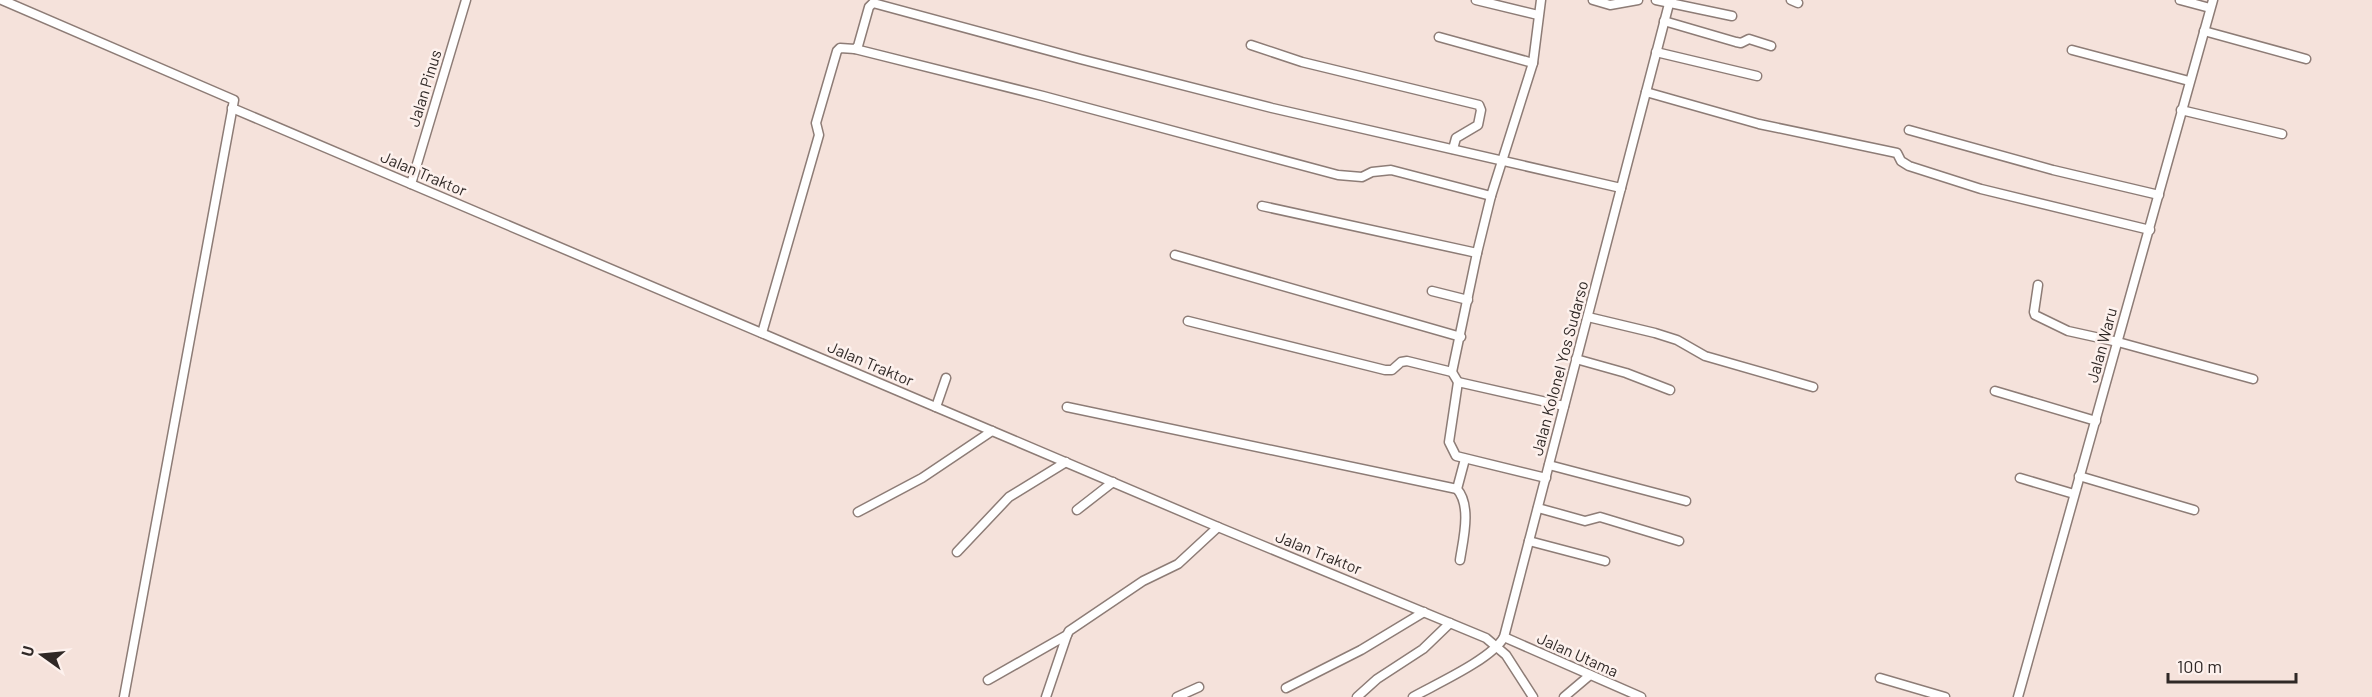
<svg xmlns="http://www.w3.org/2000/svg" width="2372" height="697" font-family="Barlow,sans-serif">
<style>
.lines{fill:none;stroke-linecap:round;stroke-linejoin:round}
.minor-casing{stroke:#8d7c76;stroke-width:11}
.minor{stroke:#fff;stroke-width:8}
.labels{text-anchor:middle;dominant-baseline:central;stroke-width:5;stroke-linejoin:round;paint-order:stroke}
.street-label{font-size:16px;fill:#2f2826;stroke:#fdf1ed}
</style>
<rect width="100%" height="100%" fill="#f5e2db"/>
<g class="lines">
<defs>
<g id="minor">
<polyline points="2,0 234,100 124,697"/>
<polyline points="1476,0 1538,15"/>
<polyline points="1593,0 1610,5 1638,0"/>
<polyline points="1656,0 1732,16"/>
<polyline points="1791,0 1798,3"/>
<polyline points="2180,0 2210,8"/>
<polyline points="1664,21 1736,42 1741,43 1749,39 1771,46"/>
<polyline points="2204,31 2306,59"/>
<polyline points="1439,37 1533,63"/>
<polyline points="1251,45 1302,62 1479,105 1481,110 1478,125 1456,138 1453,149"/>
<polyline points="855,49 1043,96 1338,175 1362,177 1372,172 1391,170 1491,196"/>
<polyline points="2072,50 2189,81"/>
<polyline points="1656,52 1757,76"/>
<polyline points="1646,92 1759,124 1897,153 1901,161 1909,166 1981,189 2150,230"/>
<polyline points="232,108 1218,527 1486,638 1506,655 1533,697"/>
<polyline points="2181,110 2282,134"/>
<polyline points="1909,130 2053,170 2159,195"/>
<polyline points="411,184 466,0"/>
<polyline points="1262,206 1477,253"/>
<polyline points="1175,255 1461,337"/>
<polyline points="2038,285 2034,312 2035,315 2068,331 2118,342 2253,379"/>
<polyline points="1432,291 1468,300"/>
<polyline points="1588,317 1655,333 1677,340 1705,356 1813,387"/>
<polyline points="1188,321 1385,370 1392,370 1401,362 1407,361 1452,372 1458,382 1449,442 1456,456 1546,478"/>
<polyline points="762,333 819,135 816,123 837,51 840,48 855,49 858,46 869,7 873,3 1080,59 1272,108 1621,188"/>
<polyline points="1576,359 1626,373 1670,390"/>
<polyline points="1452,372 1477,253 1491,196 1533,63 1541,0"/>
<polyline points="1458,382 1564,406"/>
<polyline points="1995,391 2096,421"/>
<polyline points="936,407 946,378"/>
<polyline points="1067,407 1457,489"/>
<polyline points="1549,465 1686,501"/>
<polyline points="2079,476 2194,510"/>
<polyline points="2020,478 2074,494"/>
<polyline points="1538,508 1585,521 1600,517 1679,541"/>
<polyline points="1077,510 1113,482"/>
<polyline points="858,512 922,478 992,431"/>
<polyline points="1529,541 1605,561"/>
<polyline points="957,552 1009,497 1066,462"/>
<path d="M1460,560C1463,540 1472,506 1457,489L1465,459"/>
<polyline points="1504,637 1641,697"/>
<polyline points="1880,678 1945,697"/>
<polyline points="988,680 1067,635 1069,631 1143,581 1178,564 1218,527"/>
<polyline points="1286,688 1361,650 1424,612"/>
<polyline points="1046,697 1067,635"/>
<polyline points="1177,697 1199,687"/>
<polyline points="1357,697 1377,679 1423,649 1450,623"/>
<path d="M1413,697C1436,684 1492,659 1504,637L1670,0"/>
<polyline points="1564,697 1590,675"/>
<polyline points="2018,697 2213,0"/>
</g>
</defs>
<use href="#minor" class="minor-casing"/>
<use href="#minor" class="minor"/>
</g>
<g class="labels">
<g class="street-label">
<text transform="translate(424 88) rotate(-73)">Jalan Pinus</text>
<text transform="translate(424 173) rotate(23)">Jalan Traktor</text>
<text transform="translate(2101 345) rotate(-75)">Jalan Waru</text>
<text transform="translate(871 363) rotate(23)">Jalan Traktor</text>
<text transform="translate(1559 368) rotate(-75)">Jalan Kolonel Yos Sudarso</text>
<text transform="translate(1319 552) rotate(22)">Jalan Traktor</text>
<text transform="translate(1578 654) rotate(24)">Jalan Utama</text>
</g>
</g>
<g transform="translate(42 655) rotate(285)" stroke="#fdf1ed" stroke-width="4.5" paint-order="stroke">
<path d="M0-4.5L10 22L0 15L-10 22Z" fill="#2f2826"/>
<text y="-9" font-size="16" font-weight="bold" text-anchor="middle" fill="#2f2826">U</text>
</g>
<path d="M2168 673v9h128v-9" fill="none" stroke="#2f2826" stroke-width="3"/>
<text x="2177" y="673" font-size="18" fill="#2f2826" stroke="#fdf1ed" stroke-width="4.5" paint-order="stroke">100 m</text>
</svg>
